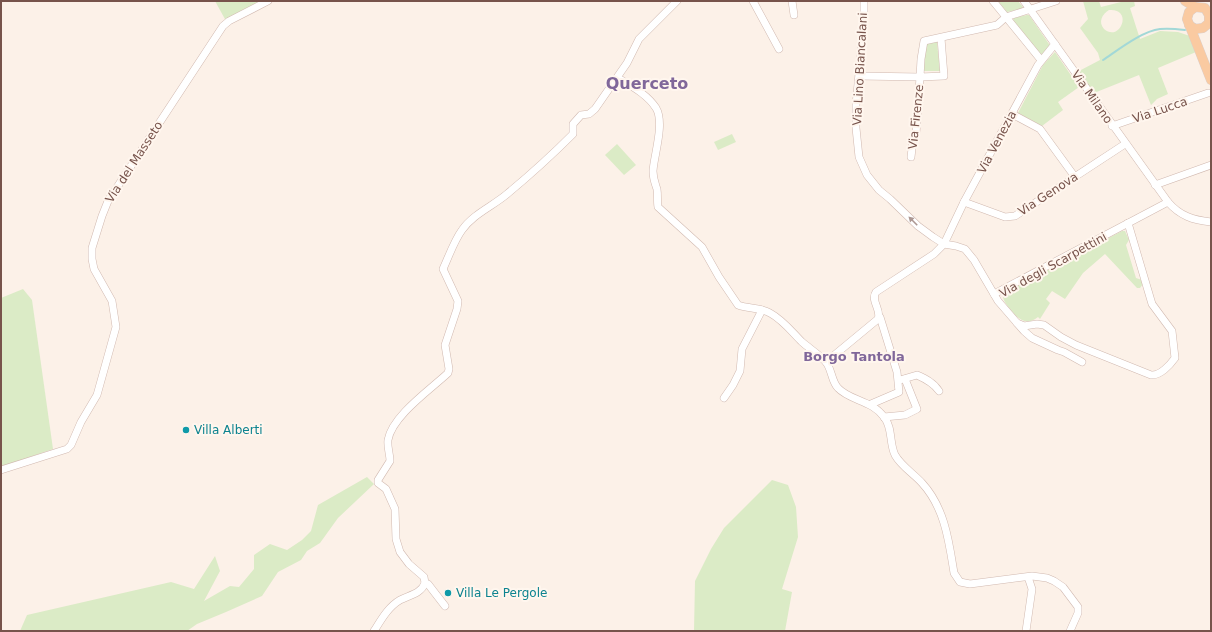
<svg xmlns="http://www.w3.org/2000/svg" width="1212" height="632" font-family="'DejaVu Sans',sans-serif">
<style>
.green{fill:#dbebc6;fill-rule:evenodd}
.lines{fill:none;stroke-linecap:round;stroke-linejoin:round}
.stream{stroke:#a2d8d7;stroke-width:2}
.minor-casing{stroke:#d1b9b0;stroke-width:8}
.major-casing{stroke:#d9cfcd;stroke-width:10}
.minor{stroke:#fff;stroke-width:7}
.major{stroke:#facaa1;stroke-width:9}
.oneway{fill:#ad9893}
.culture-dot{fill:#0f9aa8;stroke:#fff6ee;stroke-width:1.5}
.labels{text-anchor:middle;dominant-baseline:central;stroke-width:4;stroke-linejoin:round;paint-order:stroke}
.street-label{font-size:12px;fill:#77534b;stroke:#fff6ee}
.culture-label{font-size:12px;fill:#0d838f;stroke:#fff6ee;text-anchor:start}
.neighbourhood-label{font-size:13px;font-weight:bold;fill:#80679a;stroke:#fff6ee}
.district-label{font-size:16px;font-weight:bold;fill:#80679a;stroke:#fff6ee}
</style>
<rect width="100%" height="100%" fill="#fcf1e8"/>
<g class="green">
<polygon points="215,1 263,1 226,21"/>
<polygon points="998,1 1018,1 1023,7 1022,9 1007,12"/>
<path d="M1083,1H1099L1101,7L1125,1H1134L1135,6L1130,8L1140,39L1160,31L1178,32L1190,36L1196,52L1158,68L1168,94L1157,99L1151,105L1139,75L1094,93L1079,71L1100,60L1098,53L1080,28L1088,19ZM1109,10C1134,8 1120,43 1104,29C1098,22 1102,14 1109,10Z"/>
<polygon points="1027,15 1029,15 1049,44 1050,46 1042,54 1040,54 1013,20 1014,18"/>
<polygon points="934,41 937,42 940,71 921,71 926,42"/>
<polygon points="1055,52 1079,87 1058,102 1063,110 1042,126 1018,113 1043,65"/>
<polygon points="732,134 736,142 718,150 714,142"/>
<polygon points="617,144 636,165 624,175 605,155"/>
<path d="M1122,231H1125L1129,240L1126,245L1136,278L1142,280L1143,284L1140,288H1137L1105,254L1083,273L1065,299L1052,291L1046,299L1050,303L1040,319L1038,317C1026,327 1017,318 1010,309C1007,305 1004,302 1003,297L1006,292Z"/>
<polygon points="23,289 32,300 53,449 1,467 1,298"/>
<polygon points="367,477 374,484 338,518 320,543 307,551 301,560 278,572 262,596 226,612 197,624 187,631 20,631 27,615 171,582 194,589 215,556 220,571 204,601 230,586 239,587 254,569 254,555 270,544 287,550 302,540 311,531 318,505"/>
<polygon points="772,480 788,485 796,507 798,537 782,589 792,592 785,631 694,631 695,581 711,549 724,528"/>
</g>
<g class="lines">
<path class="stream" d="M1103,60C1118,50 1142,31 1160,29C1169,28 1177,29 1185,30"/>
<defs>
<g id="minor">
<polyline points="753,1 779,49"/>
<polyline points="792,1 794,15"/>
<path d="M864,1V20L856,105V128L859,157L867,175L879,190L890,199L918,226L933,237L944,244L956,246L965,249L974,260L998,301L1017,323L1024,326L1037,324L1044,325L1061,337L1076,345L1151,375C1160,376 1170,365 1175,358L1172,331L1152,304L1128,223"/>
<polyline points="993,1 1041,60"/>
<polyline points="1024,1 1168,202"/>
<polyline points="941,38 944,76 920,77 921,59 924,41 997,25 1006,17 1056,1"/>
<polyline points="860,76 920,77 916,134 913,140 911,157"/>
<path d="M618,78C631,86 647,94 656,108C665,123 654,155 653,171C653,179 655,183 657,189C658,195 657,202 658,207L702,247L719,277L738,305C748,309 760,307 770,313C783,320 792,332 802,342C809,348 818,354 825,361C832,368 831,381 838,388C850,401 872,400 884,417C893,428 889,443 895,455C901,466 914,474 922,483C945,508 949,542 954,573L960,582L970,584L1032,576L1047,578L1054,581L1063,587L1078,607V613L1070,631"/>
<polyline points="1012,114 1040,129 1075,177"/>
<polyline points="1112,126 1208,93"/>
<polyline points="1155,185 1211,165"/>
<polyline points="964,202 1005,217 1015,216 1125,144"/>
<path d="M994,294L1168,202C1180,216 1193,220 1211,222"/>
<polyline points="1017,323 1024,331 1032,338 1058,350 1064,352 1082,362"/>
<path d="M826,362L878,319C882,310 870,301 876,292L934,254L944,244L964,202L1038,65L1055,44"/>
<path d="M900,380L917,375C926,379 934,383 939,391"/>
<polyline points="724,398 733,385 740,371 742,349 762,310"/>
<polyline points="871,404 899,392 897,372 880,317"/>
<polyline points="884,417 905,415 917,409 905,379"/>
<polyline points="1,470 67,449 71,445 81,422 97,395 116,327 112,301 94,269 92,259 92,248 102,216 108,201 223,26 229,21 268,1"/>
<polyline points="425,583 428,584 445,606"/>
<path d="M374,631C381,620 388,607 400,600C409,595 421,594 425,583L424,577L409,564L400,552L396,539L395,509L386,489L378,483V480L390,461C390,454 387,447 388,440C392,416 431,389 448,373L449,369L445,345L457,309L458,301L443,269C449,256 454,241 462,230C473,214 493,206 507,194C530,175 552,155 573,134V124L581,115L589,114L595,109L627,63L639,39L677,1"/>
<polyline points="1026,631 1032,589 1028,577"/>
</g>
<g id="major">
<polyline points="1185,1 1195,7 1205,8 1209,15 1209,23 1203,28 1195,29 1189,25"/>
<polyline points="1195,7 1189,12 1187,19 1211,80"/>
</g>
</defs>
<use href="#minor" class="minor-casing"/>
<use href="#major" class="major-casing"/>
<use href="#minor" class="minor"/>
<use href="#major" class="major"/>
</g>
<defs><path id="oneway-solid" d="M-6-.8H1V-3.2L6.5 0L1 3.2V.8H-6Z"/></defs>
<use class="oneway" href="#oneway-solid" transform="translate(913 221) rotate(-135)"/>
<g class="culture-dot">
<circle cx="186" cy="430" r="4"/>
<circle cx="448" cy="593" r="4"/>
</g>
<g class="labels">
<g class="street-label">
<text transform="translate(860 69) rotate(-87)">Via Lino Biancalani</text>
<text transform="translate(1092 97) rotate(55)">Via Milano</text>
<text transform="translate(1160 110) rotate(-19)">Via Lucca</text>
<text transform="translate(916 117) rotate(-84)">Via Firenze</text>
<text transform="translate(997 142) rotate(-62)">Via Venezia</text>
<text transform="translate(134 162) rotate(-57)">Via del Masseto</text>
<text transform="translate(1048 194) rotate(-33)">Via Genova</text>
<text transform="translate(1053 265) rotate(-29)">Via degli Scarpettini</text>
</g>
<g class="culture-label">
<text x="194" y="430">Villa Alberti</text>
<text x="456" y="593">Villa Le Pergole</text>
</g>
<g class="neighbourhood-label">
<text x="854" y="356">Borgo Tantola</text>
</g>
<g class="district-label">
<text x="647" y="83">Querceto</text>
</g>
</g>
<rect width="1212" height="632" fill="none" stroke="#77534b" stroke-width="4"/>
</svg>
